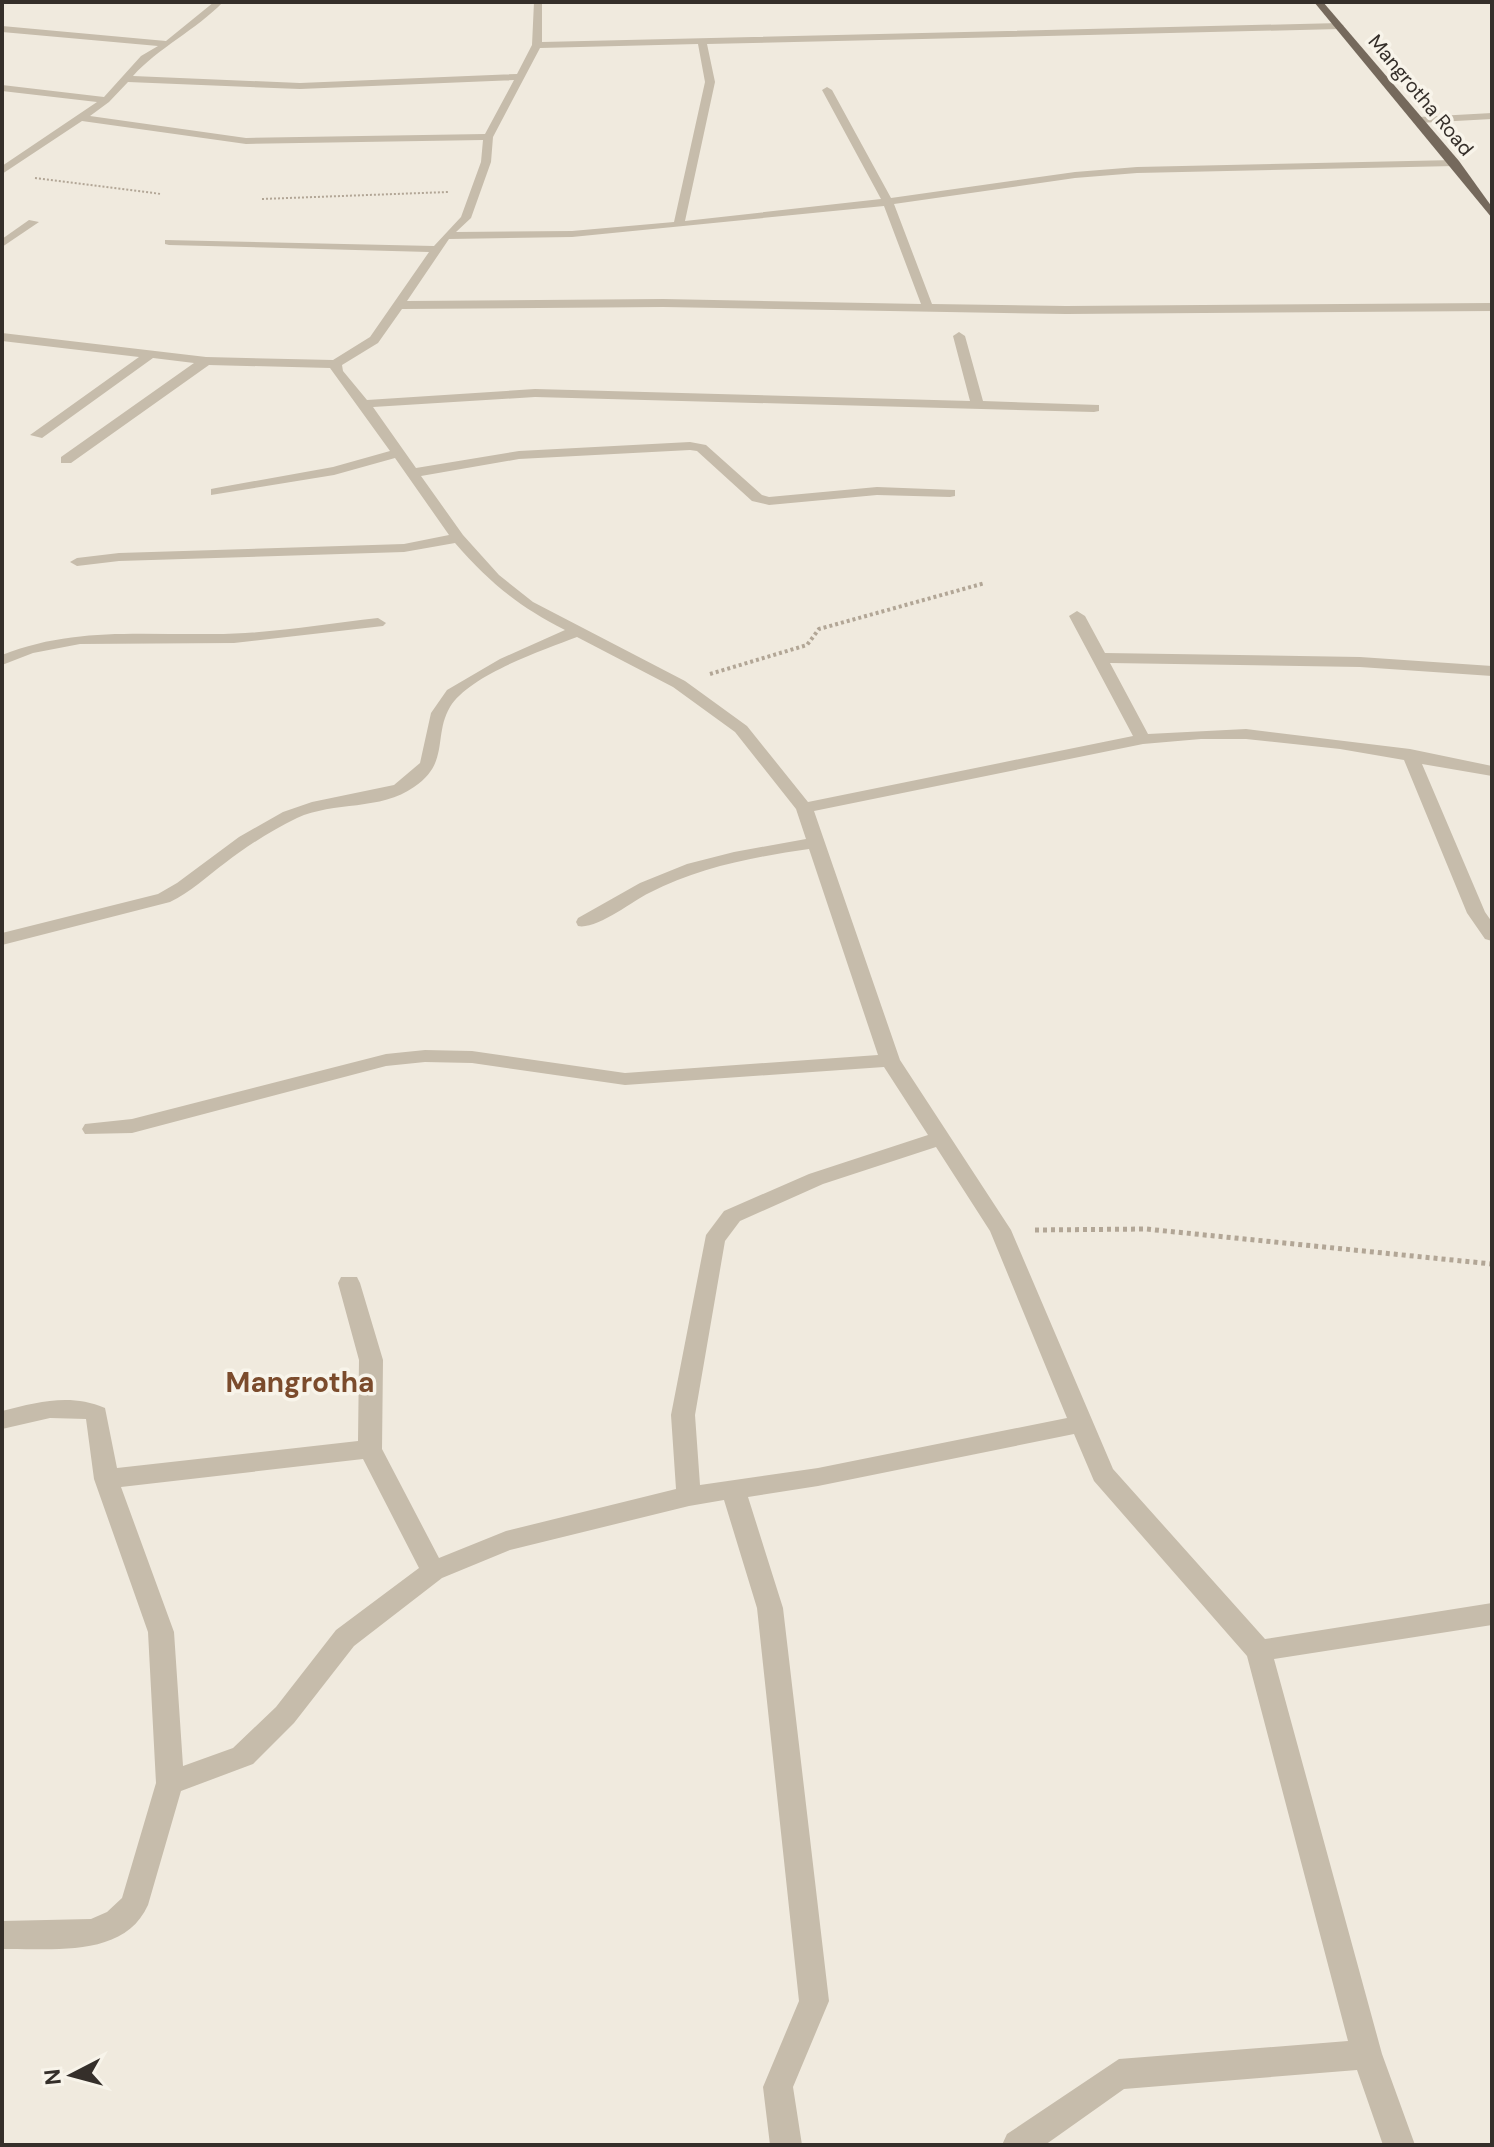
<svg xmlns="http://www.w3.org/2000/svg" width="1494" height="2147" font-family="'DM Sans',sans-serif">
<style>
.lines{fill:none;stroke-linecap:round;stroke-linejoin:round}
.path-far2{stroke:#b2a696;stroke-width:2;stroke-dasharray:2 2;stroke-linecap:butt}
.path-far1{stroke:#b2a696;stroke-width:4;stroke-dasharray:3 3;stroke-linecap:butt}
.path{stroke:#b2a696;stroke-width:5;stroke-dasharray:4 4;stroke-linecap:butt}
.minor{fill:#c6bcab;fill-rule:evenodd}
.major{fill:#75695c;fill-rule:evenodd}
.labels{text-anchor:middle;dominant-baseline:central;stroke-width:7;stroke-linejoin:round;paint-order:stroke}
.far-street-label{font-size:20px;fill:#352f2a;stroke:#f8f4ea}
.quarter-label{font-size:28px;font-weight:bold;fill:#7b4b2c;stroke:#f8f4ea}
</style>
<rect width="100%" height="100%" fill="#f0eade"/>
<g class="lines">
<g class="path-far2">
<polyline points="35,178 161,194"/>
<polyline points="262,199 448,192"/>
</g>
<polyline class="path-far1" points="710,674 807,645 819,629 985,583"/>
<polyline class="path" points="1035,1230 1146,1229 1492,1264"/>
<g class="minor">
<path d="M214,2H223C196,30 158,48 133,76L300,83L517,74L532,45L534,2H542V42L1340,23L1344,26L1340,29L707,44L715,82L685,221L881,199L822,90L827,87L832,90L891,198L1075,172L1137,167L1455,160L1460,163L1455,166L1137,173L1075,178L894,204L932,304L1066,306L1492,303V311L1066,314L663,307L402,309L378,343L342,365L343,371L367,400L535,389L970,401L953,336L959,332L965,336L983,401L1099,405V411L1094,412L535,397L373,407L416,468L519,451L690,442L706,445L762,495L769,497L877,487L955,490V496L950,497L877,495L769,505L752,501L697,451L690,450L519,459L421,476L463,535L499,575L533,602L685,681L747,726L808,802L1133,736L1069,616L1077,611L1085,616L1105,653L1360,657L1492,666V676L1360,667L1110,663L1148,734L1246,729L1410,749L1492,766V776L1422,764L1485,912L1492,922V941L1485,939L1467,913L1404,760L1340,749L1246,739H1201L1143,744L814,811L900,1060L1011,1230L1113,1469L1265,1639L1492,1603V1625L1274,1659L1382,2054L1415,2145H1383L1357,2070L1124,2089L1045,2145H1002L1007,2134L1119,2059L1348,2041L1247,1656L1094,1481L1074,1434L818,1486L748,1497L783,1608L829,2001L793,2087L802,2145H770L763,2087L799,2001L757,1608L724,1500L689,1506L510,1550L442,1578L354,1646L294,1723L253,1764L181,1791L148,1905C124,1959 50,1948 2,1949V1921L91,1919L107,1912L122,1898L156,1783L148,1632L94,1479L86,1419L50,1418L2,1429V1411C38,1402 70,1393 105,1408L117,1468L358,1441L359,1360L338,1283L341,1277H357L360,1283L383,1360L382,1449L439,1558L506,1531L676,1489L671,1415L706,1235L724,1211L809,1174L928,1135L884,1067L625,1085L472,1063L425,1062L386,1066L132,1133L85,1134L82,1129L85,1124L132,1119L386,1054L425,1050L472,1051L625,1073L878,1055L809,849C754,857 700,867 649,893C633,901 596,930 578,926L576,922L578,918L640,883L687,864L734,852L806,839L796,809L735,732L673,687L577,637C543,650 469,675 450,707C433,736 450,763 414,787C381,811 334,801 297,818C272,830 247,846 225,863C207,876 191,892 170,902L2,945V933L158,894L177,883L239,837L283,812L312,802L394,785L420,763L431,713L447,690L500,659L565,630C518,606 490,583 455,543L404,552L119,561L77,566L70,562L77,558L119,553L404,544L449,535L395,458L334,475L211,495V489L216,488L333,467L390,451L330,368L209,365L71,463H61V457L194,363L153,358L42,438L30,435L139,357L2,341V333L206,357L333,360L370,337L429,252L169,245L165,244V240L434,246L461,217L481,162L483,140L246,144L82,121L2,174V166L97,102L2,91V85L104,97L141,56L158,46L2,32V26L166,41ZM698,44L705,82L674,222L572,231L456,232L471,218L491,162L493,137L540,48ZM514,80L485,134L246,138L90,116L109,102L128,82L300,89ZM884,206L921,304L663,299L407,301L449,239L572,237ZM936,1147L990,1231L1067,1418L818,1468L700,1485L695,1415L725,1241L740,1221L823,1184ZM363,1459L419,1568L336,1630L276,1707L233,1748L183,1766L174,1632L121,1487Z"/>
<polygon points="1492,113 1492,119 1419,123 1414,120 1419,117"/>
<polygon points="29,220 39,222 2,247 2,239"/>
<path d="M378,618L386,623L383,626L234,643L80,644L33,653L2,665V655C72,627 140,635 213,634C269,634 323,624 378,618Z"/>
</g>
<polygon class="major" points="1314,2 1323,2 1459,161 1492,207 1492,218"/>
</g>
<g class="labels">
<g class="far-street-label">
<text transform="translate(1421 95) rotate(50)">Mangrotha Road</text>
</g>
<g class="quarter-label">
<text x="300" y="1382">Mangrotha</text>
</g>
</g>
<rect width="1494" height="2147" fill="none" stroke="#352f2a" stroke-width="8"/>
<g transform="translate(72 2075) rotate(264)" stroke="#f8f4ea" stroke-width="6" paint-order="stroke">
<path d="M0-6L14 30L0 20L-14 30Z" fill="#352f2a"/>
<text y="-12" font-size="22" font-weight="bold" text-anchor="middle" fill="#352f2a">N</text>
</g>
</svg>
